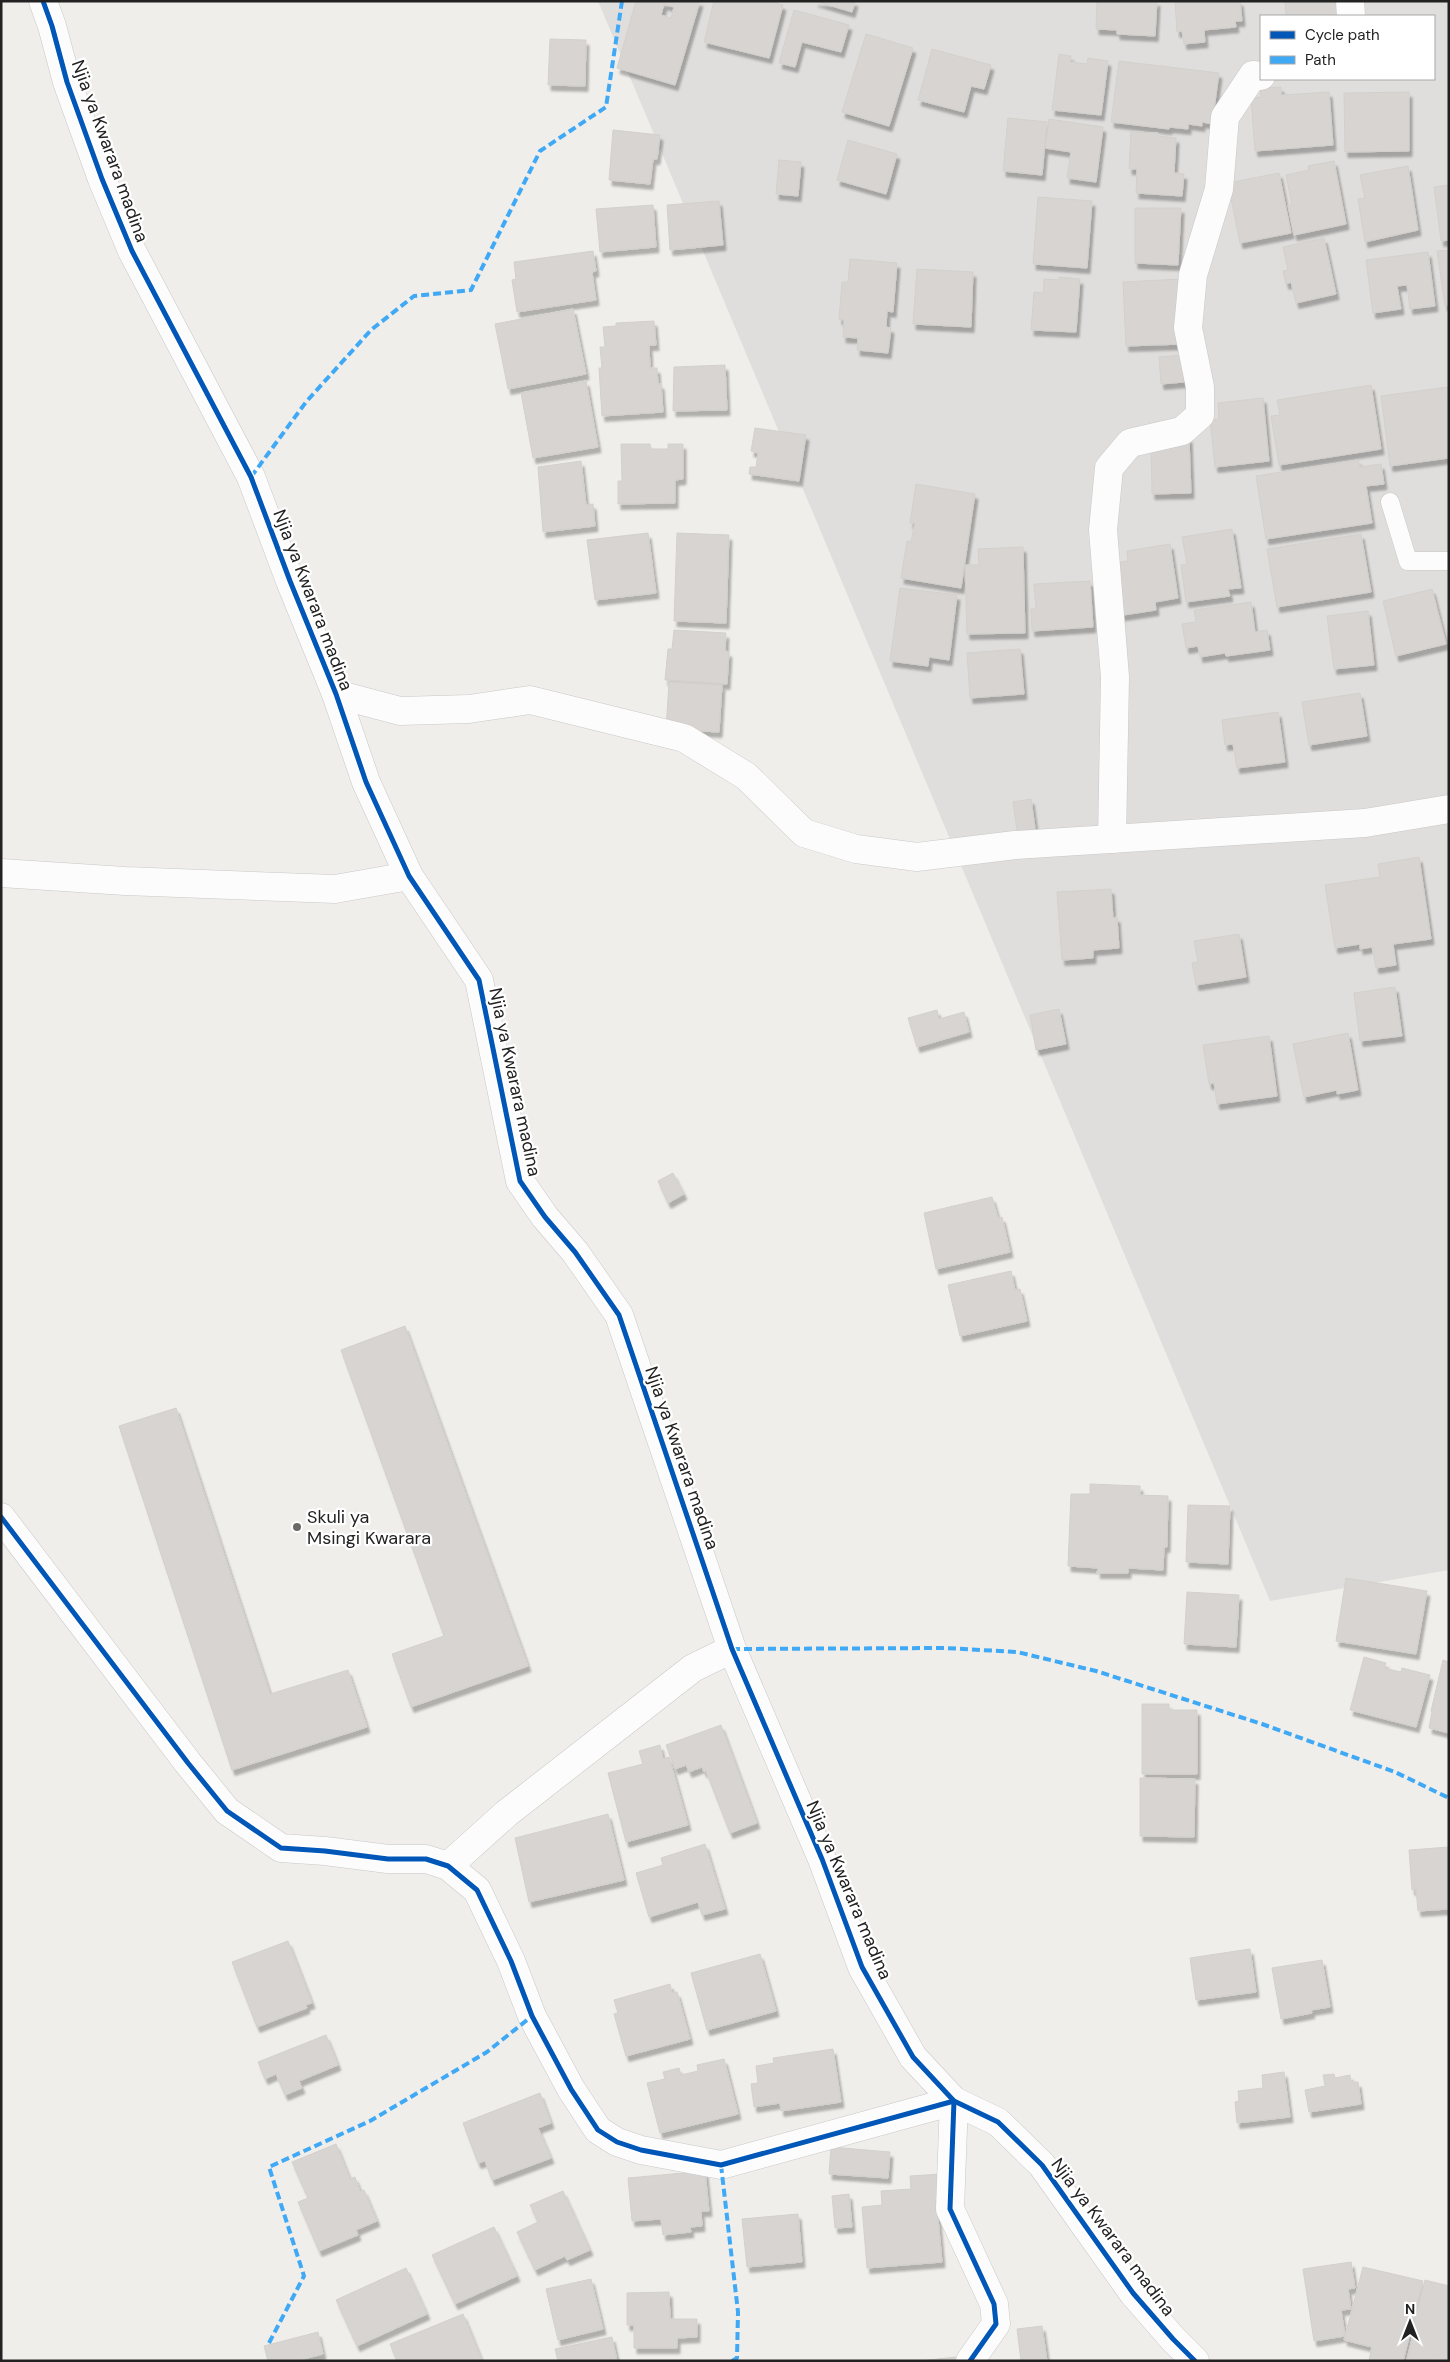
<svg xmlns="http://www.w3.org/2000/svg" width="1450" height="2362" font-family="'DM Sans',sans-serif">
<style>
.residential{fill:#dfdedc;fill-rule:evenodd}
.building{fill:#d7d4d2;stroke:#d3d0cc;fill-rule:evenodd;filter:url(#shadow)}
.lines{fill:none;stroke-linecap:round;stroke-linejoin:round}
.service-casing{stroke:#c9c8c7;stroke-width:19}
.minor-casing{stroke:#c9c8c7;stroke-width:29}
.service{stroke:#fdfcfc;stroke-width:18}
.minor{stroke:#fdfcfc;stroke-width:28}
.quiet{stroke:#3fa9f5;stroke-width:4;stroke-dasharray:8 4;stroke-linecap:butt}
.cycleway-casing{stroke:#fff;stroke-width:8}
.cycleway{stroke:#0057b8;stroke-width:5}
.poi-dot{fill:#6a6968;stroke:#fff;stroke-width:2}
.labels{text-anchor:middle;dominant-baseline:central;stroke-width:4.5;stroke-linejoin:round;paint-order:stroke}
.street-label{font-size:18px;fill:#222;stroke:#fff}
.poi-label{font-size:18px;fill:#222;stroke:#fff;text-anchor:start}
</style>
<defs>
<filter id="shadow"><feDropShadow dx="3" dy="5.5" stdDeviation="1" flood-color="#0004"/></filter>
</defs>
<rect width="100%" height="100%" fill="#f0eeeb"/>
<path class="residential" d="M598,1H1449V1570L1270,1601ZM1261,16H1434V79H1261Z"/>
<g class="building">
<path d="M636,1H700L675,85L617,68ZM664,4L674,7L671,18L661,15Z"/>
<polygon points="714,1 770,1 783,5 769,58 704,42"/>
<polygon points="815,1 855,1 852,12"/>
<polygon points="1097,1 1157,1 1155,36 1117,34 1117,30 1096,29"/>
<polygon points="1175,1 1240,1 1242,21 1235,21 1236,27 1204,30 1205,42 1184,44 1182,31 1177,32"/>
<polygon points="1285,1 1339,1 1339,16 1286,16"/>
<polygon points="794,10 849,25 841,52 802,42 795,67 779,63"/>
<polygon points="866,34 913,48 889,126 842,112"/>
<polygon points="550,39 586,40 585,86 548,85"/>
<polygon points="932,49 991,65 984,89 971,86 964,112 918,100"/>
<polygon points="1059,54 1071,56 1070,62 1087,64 1088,58 1108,61 1101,115 1052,110"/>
<polygon points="1119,61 1219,73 1212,124 1202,122 1202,126 1188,124 1188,129 1169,127 1169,129 1111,122"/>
<polygon points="1281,87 1281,95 1329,92 1333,145 1255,151 1251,98 1261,97 1260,88"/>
<polygon points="1409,92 1409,151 1345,152 1344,93"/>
<polygon points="1008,118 1047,122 1042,175 1003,171"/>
<polygon points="1049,119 1103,127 1096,182 1067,178 1071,152 1045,148"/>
<polygon points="613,130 660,135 657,159 653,159 650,184 609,180"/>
<polygon points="1131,132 1158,133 1158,136 1176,138 1174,173 1184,174 1182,196 1136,193 1137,169 1129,169"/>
<polygon points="848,140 897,154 886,194 837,180"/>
<polygon points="779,160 801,162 798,196 776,194"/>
<polygon points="1334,161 1346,224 1294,235 1288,205 1292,205 1286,175 1309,170 1308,166"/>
<polygon points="1408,166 1418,230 1365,242 1358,199 1365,198 1360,175"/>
<polygon points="1279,173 1291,233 1240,243 1228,183"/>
<polygon points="1449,185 1449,240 1441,241 1434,187"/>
<polygon points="1038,197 1092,201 1087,268 1033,264"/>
<polygon points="719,201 723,245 670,250 667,205"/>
<polygon points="653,205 656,247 600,252 596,209"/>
<polygon points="1135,208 1181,208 1178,265 1135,263"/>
<polygon points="1324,238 1336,294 1296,303 1291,282 1286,284 1283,271 1288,270 1283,247"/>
<polygon points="1449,250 1449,305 1445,306 1437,251"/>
<polygon points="593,251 596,271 592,272 596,300 517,312 512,280 516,279 514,262"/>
<polygon points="1428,252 1435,306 1410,309 1407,285 1397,286 1401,309 1373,313 1366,260"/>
<polygon points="850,259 897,263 893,312 887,311 886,327 891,328 888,353 857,350 858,338 843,337 844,320 839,319 842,282 848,282"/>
<polygon points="917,269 973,272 971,327 913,324"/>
<polygon points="1059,277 1080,279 1076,332 1031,330 1034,292 1043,293 1044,279 1059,280"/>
<polygon points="1181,279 1184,344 1126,346 1123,282"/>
<polygon points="573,309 586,374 508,389 495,324"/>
<polygon points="654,321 656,345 649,345 650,368 657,368 658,384 661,384 663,412 602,416 599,368 602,368 600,347 605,347 603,327 616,326 616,323"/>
<polygon points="1182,355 1184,382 1161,384 1159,357"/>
<polygon points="725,365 727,410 673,411 674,367"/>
<polygon points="586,381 598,447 533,458 521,393"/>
<polygon points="1371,385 1381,449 1279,465 1271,416 1280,415 1277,400"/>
<polygon points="1448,387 1449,458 1390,466 1381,396"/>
<polygon points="1263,398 1269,461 1215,467 1210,420 1219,419 1218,403"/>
<polygon points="755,428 806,435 799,481 749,474 750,467 756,467 758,453 751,451"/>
<polygon points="1189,437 1191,493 1152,494 1151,447"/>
<polygon points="621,444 650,444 651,449 668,449 668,444 683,444 683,479 675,480 675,503 618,504 618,481 622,481"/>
<polygon points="1358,460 1360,467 1381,464 1384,484 1366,486 1372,523 1266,539 1256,476"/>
<polygon points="581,461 586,505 593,504 595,526 543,532 538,467"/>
<polygon points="916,484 975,494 961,588 901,578 907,541 911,542 915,523 910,523"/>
<polygon points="1232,529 1241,588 1228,589 1230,596 1186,602 1181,565 1187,564 1182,537"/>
<polygon points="648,533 656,593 595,600 587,540"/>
<polygon points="677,533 729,535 726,623 674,621"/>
<polygon points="1361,534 1371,592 1277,607 1267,549"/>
<polygon points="1170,544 1178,598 1155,602 1156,610 1117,616 1109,564 1128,561 1127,551"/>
<polygon points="1023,547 1025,633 967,634 965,565 979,565 978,549"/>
<polygon points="1090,581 1093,627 1032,631 1031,609 1036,609 1034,584"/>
<polygon points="900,588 957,595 949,660 929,657 928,666 890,661"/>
<polygon points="1432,589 1446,644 1396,656 1383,601"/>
<polygon points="1251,602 1255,632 1267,630 1270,650 1226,656 1225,653 1200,657 1198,646 1186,648 1182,624 1196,622 1194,610"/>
<polygon points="1368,611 1374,665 1334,669 1327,616"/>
<polygon points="674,630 726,633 725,651 729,652 727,684 665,680 668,649 672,649"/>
<polygon points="1020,649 1024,694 970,698 967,653"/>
<polygon points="669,682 722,685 719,732 666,729"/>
<polygon points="1360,693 1367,736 1309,745 1302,702"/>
<polygon points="1278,712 1285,762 1237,768 1233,744 1225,745 1222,720"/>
<polygon points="1031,799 1036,835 1018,837 1013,802"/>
<polygon points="1419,857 1431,939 1393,944 1396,965 1376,968 1372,947 1360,949 1360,944 1335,948 1325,885 1380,877 1378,864"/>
<polygon points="1111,889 1113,918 1117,917 1119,948 1093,950 1093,958 1062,960 1057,892"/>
<polygon points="1239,934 1246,977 1196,985 1192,963 1198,962 1194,941"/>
<polygon points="1395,987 1402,1036 1360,1041 1354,993"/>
<polygon points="1059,1009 1066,1044 1036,1050 1030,1015"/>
<polygon points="937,1010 939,1019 964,1012 969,1032 917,1047 908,1018"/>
<polygon points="1348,1033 1358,1090 1337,1094 1337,1090 1304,1097 1293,1044"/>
<polygon points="1269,1036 1277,1096 1217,1104 1214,1083 1209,1084 1203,1045"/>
<polygon points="673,1173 684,1194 668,1203 658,1181"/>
<polygon points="992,1197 998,1218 1002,1217 1010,1252 936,1269 924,1213"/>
<polygon points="1011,1271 1015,1290 1020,1289 1027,1321 960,1336 948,1285"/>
<polygon points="405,1326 528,1666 411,1707 392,1654 444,1636 341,1350"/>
<polygon points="176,1408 270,1694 348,1670 367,1727 232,1770 119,1426"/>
<polygon points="1090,1484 1140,1486 1140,1495 1168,1496 1167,1547 1164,1547 1163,1570 1128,1568 1128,1573 1097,1573 1098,1568 1068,1566 1071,1494 1090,1494"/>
<polygon points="1188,1505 1230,1506 1228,1564 1186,1562"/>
<polygon points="1346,1578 1427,1591 1416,1654 1336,1641"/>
<polygon points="1187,1592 1239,1595 1236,1647 1184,1644"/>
<polygon points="1364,1657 1386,1663 1384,1668 1401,1672 1402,1668 1430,1675 1416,1727 1350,1710"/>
<polygon points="1443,1660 1449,1662 1449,1733 1429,1728 1432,1712 1431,1711"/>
<polygon points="1142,1704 1169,1704 1169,1710 1197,1710 1197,1774 1142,1774"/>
<polygon points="721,1725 757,1823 730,1833 706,1771 704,1772 702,1767 689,1772 686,1765 675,1769 666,1745"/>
<polygon points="660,1745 663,1759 669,1757 688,1825 626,1842 608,1773 643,1764 639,1751"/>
<polygon points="1140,1778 1195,1779 1194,1837 1140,1836"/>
<polygon points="608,1814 624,1880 529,1902 515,1838"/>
<polygon points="705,1844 725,1909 702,1915 698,1902 649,1917 636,1873 663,1865 661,1858"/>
<polygon points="1449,1847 1449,1909 1418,1911 1416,1889 1412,1890 1409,1850"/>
<polygon points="288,1941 312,2003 306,2005 307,2008 257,2027 232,1962"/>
<polygon points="1250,1949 1256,1992 1196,2000 1190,1958"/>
<polygon points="760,1954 776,2011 707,2030 691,1973"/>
<polygon points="1322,1960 1330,2007 1311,2010 1312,2013 1281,2019 1272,1968"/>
<polygon points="670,1984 672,1993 677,1992 690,2039 626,2056 614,2014 618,2013 614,2000"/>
<polygon points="326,2035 338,2065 299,2081 302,2088 285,2095 276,2074 265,2079 258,2062"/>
<polygon points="833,2049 841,2102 781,2111 780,2103 754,2107 751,2084 758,2083 756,2066 774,2063 773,2058"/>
<polygon points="724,2059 738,2114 660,2133 647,2083 665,2079 663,2072 679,2068 681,2075 698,2071 697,2065"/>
<polygon points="1284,2072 1290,2117 1237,2123 1235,2102 1239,2101 1238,2091 1263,2088 1262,2075"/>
<polygon points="1334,2074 1335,2078 1350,2075 1351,2082 1358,2082 1361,2104 1309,2112 1305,2090 1325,2086 1323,2075"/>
<polygon points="540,2093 551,2123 538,2128 551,2158 492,2180 485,2161 478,2163 463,2123"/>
<polygon points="336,2144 350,2179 355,2177 360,2191 364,2190 377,2221 356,2230 358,2235 319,2251 298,2202 308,2198 292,2162"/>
<polygon points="831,2147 890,2152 888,2178 829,2174"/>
<polygon points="705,2171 709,2211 701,2211 702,2226 690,2227 691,2232 663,2235 661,2219 632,2221 628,2178"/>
<polygon points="941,2174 937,2207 942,2262 867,2268 862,2207 882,2205 881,2191 911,2189 910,2176"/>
<polygon points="563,2191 590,2250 567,2260 565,2256 535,2270 517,2232 538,2222 530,2205"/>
<polygon points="849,2194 852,2227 835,2228 832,2196"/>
<polygon points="798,2214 802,2262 747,2267 742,2219"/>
<polygon points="494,2227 517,2276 455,2304 432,2255"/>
<polygon points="1351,2262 1355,2288 1348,2289 1351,2309 1341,2310 1345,2336 1314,2341 1303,2269"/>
<polygon points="1363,2267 1423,2281 1403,2361 1369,2360 1372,2347 1344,2340"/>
<polygon points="406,2268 427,2314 357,2346 336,2300"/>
<polygon points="591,2279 603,2329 558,2340 546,2289"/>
<polygon points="1425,2280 1449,2286 1449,2361 1407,2359 1413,2335 1411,2335"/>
<polygon points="669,2292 670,2319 697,2319 697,2337 677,2338 677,2348 634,2348 634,2325 627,2325 627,2293"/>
<polygon points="463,2314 482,2361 397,2361 390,2344"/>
<polygon points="1042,2326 1047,2361 1021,2361 1017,2329"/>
<polygon points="318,2332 323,2354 296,2361 268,2361 264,2346"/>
<polygon points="612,2337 617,2361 558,2361 555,2349"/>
<polygon points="964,2356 964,2361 920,2361"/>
</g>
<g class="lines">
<defs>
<polyline id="service" points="1390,502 1408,561 1449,561"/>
<g id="minor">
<polyline points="43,1 52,26 67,82 102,179 132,251 251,477 290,581 336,694 366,782 409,876 479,980 520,1181 545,1217 575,1252 619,1315 732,1649 822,1859 862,1967 913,2057 954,2101 998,2122 1042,2165 1133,2293 1173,2339 1195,2361"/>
<polyline points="1350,1 1351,16"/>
<polyline points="336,694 400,711 469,709 530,700 684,738 746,776 804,833 856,849 917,857 1015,845 1365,823 1449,809"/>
<polyline points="1112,839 1115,677 1103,530 1109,468 1130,443 1182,431 1200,415 1200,387 1188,328 1193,275 1219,189 1225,117 1253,75 1261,76"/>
<polyline points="1,873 125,881 335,889 409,876"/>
<polyline points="1,1517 188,1763 227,1811 281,1848 325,1851 388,1859 426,1859 448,1866 477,1890 511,1961 532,2016 571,2089 598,2130 617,2142 641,2150 721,2165 954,2101 950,2209 994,2304 996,2324 970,2361"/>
<polyline points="448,1866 507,1813 693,1668 732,1649"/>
</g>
</defs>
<use href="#service" class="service-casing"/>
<use href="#minor" class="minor-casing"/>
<use href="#service" class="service"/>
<use href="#minor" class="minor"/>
<g class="quiet">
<polyline points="251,477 306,402 371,330 414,296 471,290 540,151 606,107 622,1"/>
<polyline points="732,1649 945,1648 1017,1652 1096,1671 1262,1724 1395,1772 1449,1798"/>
<polyline points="721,2165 738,2312 737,2358 732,2361"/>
<polyline points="269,2343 304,2276 269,2167 370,2121 487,2052 532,2016"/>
</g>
<defs>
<g id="cycleway">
<polyline points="43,1 52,26 67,82 102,179 132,251 251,477 290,581 336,694 366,782 409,876 479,980 520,1181 545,1217 575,1252 619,1315 732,1649 822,1859 862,1967 913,2057 954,2101 998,2122 1042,2165 1133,2293 1173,2339 1195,2361"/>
<polyline points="1,1517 188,1763 227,1811 281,1848 325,1851 388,1859 426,1859 448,1866 477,1890 511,1961 532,2016 571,2089 598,2130 617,2142 641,2150 721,2165 954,2101 950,2209 994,2304 996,2324 970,2361"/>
</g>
</defs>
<use href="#cycleway" class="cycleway-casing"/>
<use href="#cycleway" class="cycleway"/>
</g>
<circle class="poi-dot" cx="297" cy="1527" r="5"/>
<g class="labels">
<g class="street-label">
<text transform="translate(110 151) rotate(70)">Njia ya Kwarara madina</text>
<text transform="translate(313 600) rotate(69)">Njia ya Kwarara madina</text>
<text transform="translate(515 1082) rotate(78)">Njia ya Kwarara madina</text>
<text transform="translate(682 1458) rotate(71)">Njia ya Kwarara madina</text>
<text transform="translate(849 1890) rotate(67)">Njia ya Kwarara madina</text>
<text transform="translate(1113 2237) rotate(53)">Njia ya Kwarara madina</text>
</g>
<g class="poi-label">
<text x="307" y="1517">Skuli ya<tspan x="307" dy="21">Msingi Kwarara</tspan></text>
</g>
</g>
<rect width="1450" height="2362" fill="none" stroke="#222222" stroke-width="5"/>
<rect x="1260" y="15" width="175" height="65" fill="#ffffff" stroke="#a7a7a7"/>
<rect x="1270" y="31" width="25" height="8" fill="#0057b8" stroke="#a7a7a7"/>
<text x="1305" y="40" font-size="15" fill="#222222">Cycle path</text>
<rect x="1270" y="56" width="25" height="8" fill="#3fa9f5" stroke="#a7a7a7"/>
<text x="1305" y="65" font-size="15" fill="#222222">Path</text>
<g transform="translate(1410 2322)" stroke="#ffffff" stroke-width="4" paint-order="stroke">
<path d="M0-4L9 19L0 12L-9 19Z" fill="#222222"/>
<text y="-8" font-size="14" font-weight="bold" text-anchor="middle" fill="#222222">N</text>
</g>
</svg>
